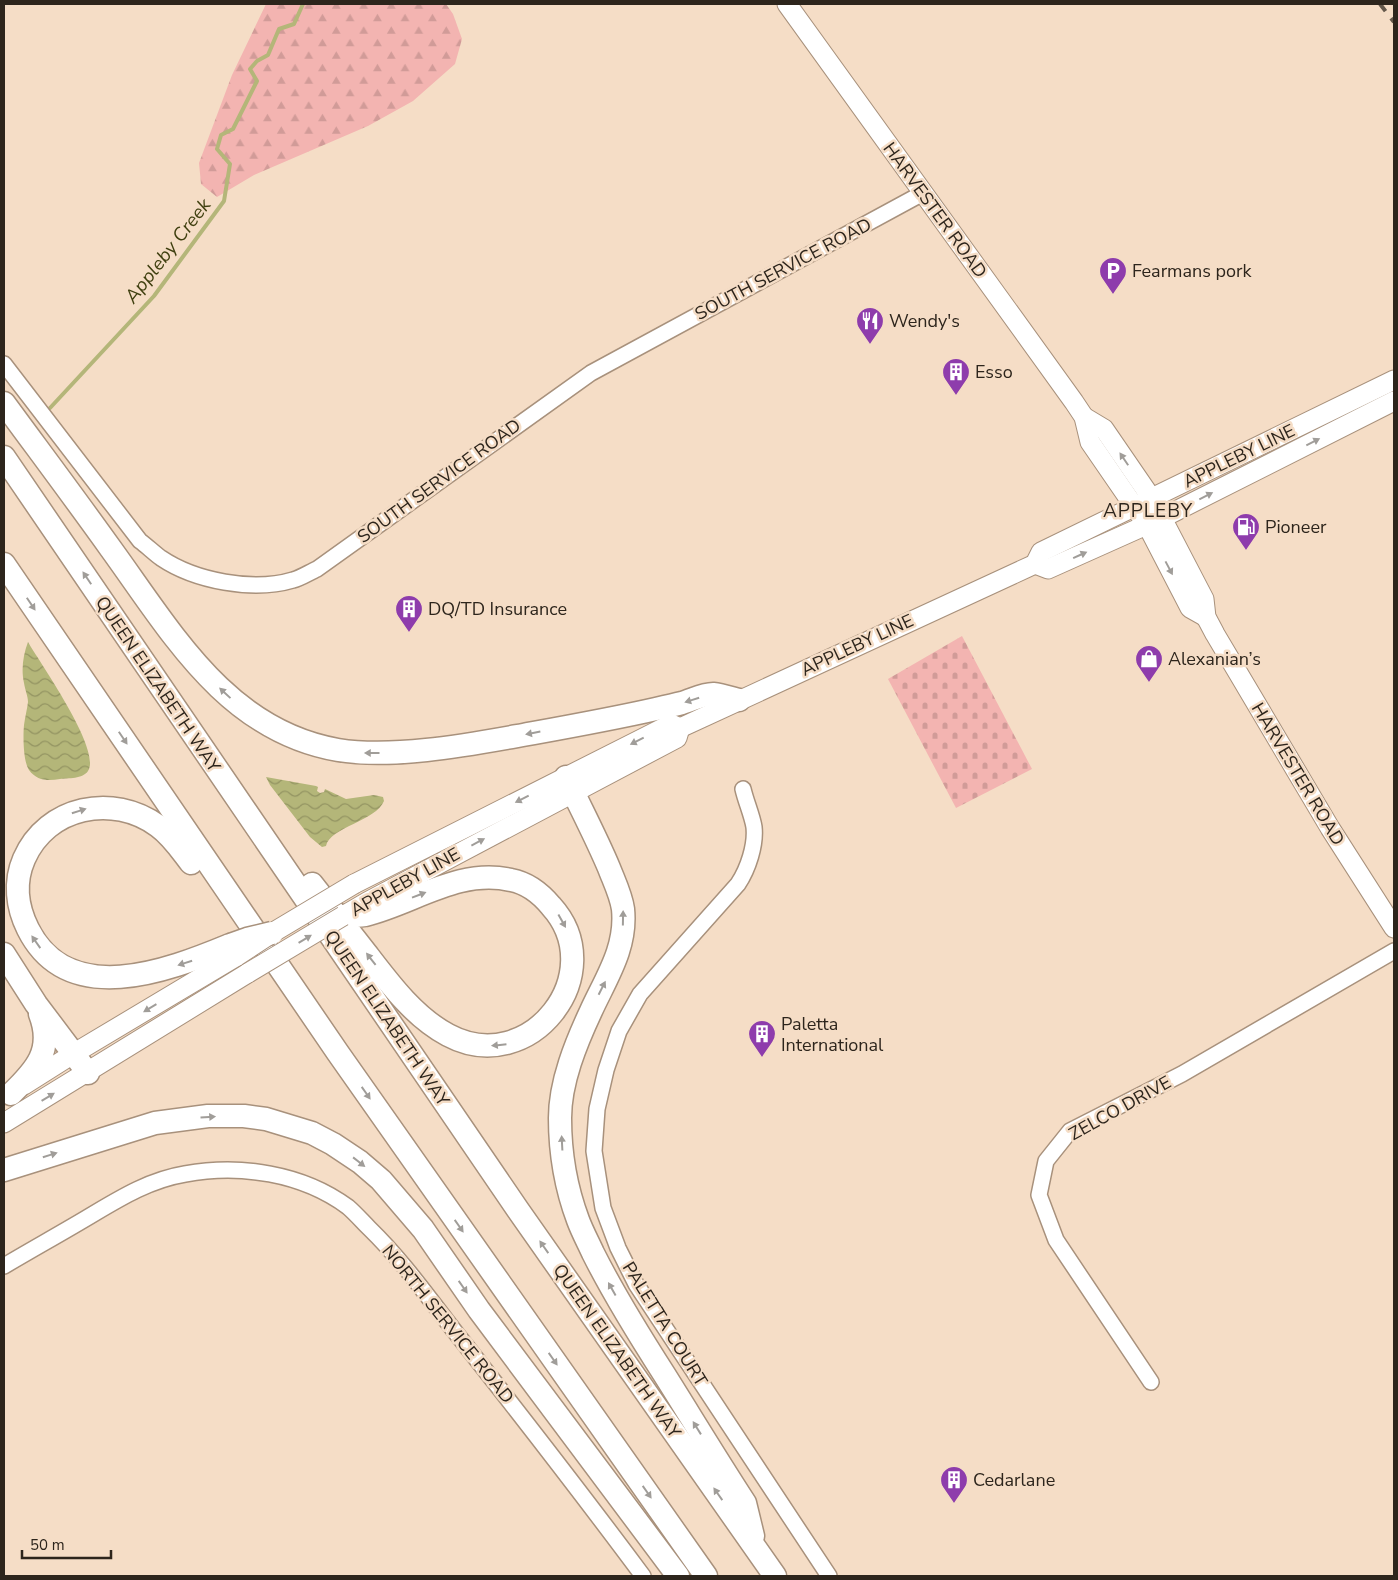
<svg xmlns="http://www.w3.org/2000/svg" width="1398" height="1580" font-family="'Nunito Sans',sans-serif">
<style>
.forest{fill:url(#forest-firs)}
.cemetery{fill:url(#cemetery-stones)}
.water{fill:url(#water-waves)}
.lines{fill:none;stroke-linecap:round;stroke-linejoin:round}
.stream{stroke:#b4b679;stroke-width:4}
.minor-casing{stroke:#a8917c;stroke-width:18}
.major-casing{stroke:#a8917c;stroke-width:21}
.highway-casing{stroke:#a8917c;stroke-width:25}
.minor{stroke:#fff;stroke-width:15}
.major{stroke:#fff;stroke-width:19}
.highway{stroke:#fff;stroke-width:22}
.rail{stroke:#64584b;stroke-width:4;stroke-dasharray:9 9;stroke-linecap:butt}
.major-bridge-casing{stroke:#a8917c;stroke-width:21;stroke-linecap:butt}
.highway-bridge-casing{stroke:#a8917c;stroke-width:25;stroke-linecap:butt}
.major-bridge{stroke:#fff;stroke-width:19}
.highway-bridge{stroke:#fff;stroke-width:22}
.oneway{fill:#a09d99}
.labels{text-anchor:middle;dominant-baseline:central;stroke-width:5;stroke-linejoin:round;paint-order:stroke}
.street-label{font-size:18px;fill:#2d251c;stroke:#f5ddc6}
.poi-label{font-size:18px;fill:#2d251c;stroke:#f5ddc6;text-anchor:start}
.water-label{font-size:19px;font-style:italic;fill:#3f3f0f;stroke:#f5ddc6}
.neighbourhood-label{font-size:19px;letter-spacing:1px;fill:#2d251c;stroke:#f5ddc6}
</style>
<defs>
<pattern id="forest-firs" width="22" height="20" patternUnits="userSpaceOnUse" patternTransform="scale(1.25)"><rect width="22" height="20" fill="#f3b4b1"/><path d="M5 1l3.5 6h-7zM16 11l3.5 6h-7z" fill="#d19b98"/></pattern>
<pattern id="cemetery-stones" width="16" height="16" patternUnits="userSpaceOnUse" patternTransform="scale(1.25)"><rect width="16" height="16" fill="#f3b4b1"/><path d="M2 7V4a2 2 0 0 1 4 0v3zM10 15v-3a2 2 0 0 1 4 0v3z" fill="#d19b98"/></pattern>
<pattern id="water-waves" width="16" height="10" patternUnits="userSpaceOnUse" patternTransform="scale(1.25)"><rect width="16" height="10" fill="#b4b679"/><path d="M0 5q4-4 8 0t8 0" fill="none" stroke="#939462"/></pattern>
</defs>
<rect width="100%" height="100%" fill="#f5ddc6"/>
<polygon class="forest" points="266,4 446,4 453,14 462,39 455,64 413,101 368,126 254,175 217,197 201,184 199,163 232,75"/>
<polygon class="cemetery" points="962,636 1032,769 956,808 888,679"/>
<g class="water">
<path d="M28,642C40,663 102,750 88,771C83,779 68,778 60,779C48,781 37,781 29,770C23,761 23,736 24,725C25,717 27,710 28,702C28,696 25,690 24,683C21,670 23,655 28,642Z"/>
<path d="M266,777L316,786L318,787L317,791L320,793L324,792L325,789L346,799L374,795L383,797L384,801C376,821 330,827 326,846L322,847L310,837L270,785Z"/>
</g>
<g class="lines">
<polyline class="stream" points="50,408 154,296 224,201 230,164 217,149 221,135 233,129 257,81 250,69 257,61 268,55 279,29 294,24 303,4"/>
<defs>
<g id="minor">
<path d="M4,364L140,541C147,546 154,553 161,558C195,581 253,592 293,580C301,578 310,572 317,569L591,373L923,193"/>
<path d="M743,789C746,802 752,815 754,827C756,845 748,869 738,884L640,994L619,1031L606,1070L597,1109L594,1151L603,1208L618,1248L636,1284L829,1576"/>
<path d="M4,1266C31,1250 58,1235 85,1219C117,1200 148,1180 185,1174C240,1164 302,1173 348,1207C355,1213 362,1221 369,1228C402,1260 428,1297 456,1333C519,1413 582,1494 643,1576"/>
<polyline points="1151,1382 1056,1240 1039,1195 1046,1161 1070,1131 1182,1074 1394,951"/>
</g>
<g id="major">
<polyline points="787,4 1074,402 1084,417 1090,442 1147,525 1190,608 1206,617"/>
<polyline points="1084,417 1104,429 1152,499 1204,599 1206,617 1215,634 1330,828 1394,928"/>
<polyline points="1035,564 1048,569 1162,518 1394,401"/>
<polyline points="680,728 1035,564 1041,552 1394,380"/>
<polyline points="354,884 671,724 680,728"/>
<polyline points="343,916 367,902 677,738 680,728"/>
<polyline points="24,1085 73,1054 237,956"/>
<polyline points="4,1123 248,973"/>
</g>
<g id="highway">
<path d="M4,403C40,452 76,500 111,549C172,633 227,731 338,750C393,759 467,745 523,735C567,727 612,719 656,709C665,707 674,705 682,703C692,700 703,694 713,694C721,695 731,698 739,700"/>
<polyline points="4,457 518,1210 775,1576"/>
<polyline points="4,564 338,1053 706,1576"/>
<path d="M566,777C580,807 596,837 609,868C614,881 621,895 623,909C627,948 606,978 591,1011C576,1043 560,1082 560,1118C560,1152 566,1188 578,1220C582,1231 588,1242 593,1253C614,1295 639,1335 664,1374C691,1417 717,1460 745,1503L753,1536"/>
<path d="M191,863C181,850 172,836 158,826C113,793 47,806 24,859C14,882 17,907 28,929C68,1009 167,971 230,945"/>
<path d="M312,884C330,907 348,930 366,953C389,983 414,1017 448,1035C530,1079 612,973 551,906C541,894 527,883 511,880C458,868 414,903 365,915C358,916 350,916 343,916"/>
<polyline points="4,954 36,1004 88,1073"/>
<path d="M11,1094C36,1070 54,1050 40,1014"/>
<polyline points="4,1170 155,1123 208,1116 244,1116 266,1119 312,1133 333,1144 360,1162 381,1180 423,1229 479,1310 678,1576"/>
</g>
</defs>
<use href="#minor" class="minor-casing"/>
<use href="#major" class="major-casing"/>
<use href="#highway" class="highway-casing"/>
<use href="#minor" class="minor"/>
<use href="#major" class="major"/>
<use href="#highway" class="highway"/>
<polyline class="rail" points="1380,4 1394,22"/>
<defs>
<g id="major-bridge">
<polyline points="237,956 272,933 354,884"/>
<polyline points="248,973 343,916"/>
</g>
<polyline id="highway-bridge" points="230,945 247,939 272,933"/>
</defs>
<use href="#major-bridge" class="major-bridge-casing"/>
<use href="#highway-bridge" class="highway-bridge-casing"/>
<use href="#major-bridge" class="major-bridge"/>
<use href="#highway-bridge" class="highway-bridge"/>
</g>
<defs><path id="oneway-solid" d="M-6-.8H1V-3.2L6.5 0L1 3.2V.8H-6Z" transform="scale(1.25)"/></defs>
<g class="oneway">
<use href="#oneway-solid" transform="translate(1313 442) rotate(-27)"/>
<use href="#oneway-solid" transform="translate(1124 459) rotate(-124)"/>
<use href="#oneway-solid" transform="translate(1206 496) rotate(-27)"/>
<use href="#oneway-solid" transform="translate(1080 555) rotate(-24)"/>
<use href="#oneway-solid" transform="translate(1169 568) rotate(62)"/>
<use href="#oneway-solid" transform="translate(87 578) rotate(-124)"/>
<use href="#oneway-solid" transform="translate(31 604) rotate(56)"/>
<use href="#oneway-solid" transform="translate(225 693) rotate(-137)"/>
<use href="#oneway-solid" transform="translate(692 700) rotate(163)"/>
<use href="#oneway-solid" transform="translate(533 733) rotate(169)"/>
<use href="#oneway-solid" transform="translate(123 738) rotate(56)"/>
<use href="#oneway-solid" transform="translate(637 741) rotate(153)"/>
<use href="#oneway-solid" transform="translate(372 753) rotate(-180)"/>
<use href="#oneway-solid" transform="translate(522 799) rotate(153)"/>
<use href="#oneway-solid" transform="translate(79 811) rotate(-18)"/>
<use href="#oneway-solid" transform="translate(478 842) rotate(-28)"/>
<use href="#oneway-solid" transform="translate(419 895) rotate(-21)"/>
<use href="#oneway-solid" transform="translate(623 918) rotate(-89)"/>
<use href="#oneway-solid" transform="translate(562 921) rotate(61)"/>
<use href="#oneway-solid" transform="translate(305 939) rotate(-31)"/>
<use href="#oneway-solid" transform="translate(36 942) rotate(-125)"/>
<use href="#oneway-solid" transform="translate(371 959) rotate(-128)"/>
<use href="#oneway-solid" transform="translate(185 963) rotate(162)"/>
<use href="#oneway-solid" transform="translate(602 988) rotate(-63)"/>
<use href="#oneway-solid" transform="translate(150 1008) rotate(149)"/>
<use href="#oneway-solid" transform="translate(499 1045) rotate(174)"/>
<use href="#oneway-solid" transform="translate(366 1093) rotate(55)"/>
<use href="#oneway-solid" transform="translate(48 1097) rotate(-31)"/>
<use href="#oneway-solid" transform="translate(208 1117) rotate(-4)"/>
<use href="#oneway-solid" transform="translate(562 1143) rotate(-93)"/>
<use href="#oneway-solid" transform="translate(50 1155) rotate(-17)"/>
<use href="#oneway-solid" transform="translate(359 1162) rotate(38)"/>
<use href="#oneway-solid" transform="translate(459 1226) rotate(55)"/>
<use href="#oneway-solid" transform="translate(544 1247) rotate(-125)"/>
<use href="#oneway-solid" transform="translate(463 1287) rotate(55)"/>
<use href="#oneway-solid" transform="translate(612 1289) rotate(-119)"/>
<use href="#oneway-solid" transform="translate(553 1359) rotate(55)"/>
<use href="#oneway-solid" transform="translate(697 1428) rotate(-122)"/>
<use href="#oneway-solid" transform="translate(647 1492) rotate(55)"/>
<use href="#oneway-solid" transform="translate(718 1494) rotate(-125)"/>
</g>
<defs>
<symbol id="parking-pin" viewBox="-11 -11 22 30"><path d="M0 17L-7.5 6A9.5 9.5 0 1 1 7.5 6Z" fill="#8e3cac" stroke="#f5ddc6"/><path d="M-3.5-5.5H1a3.5 3.5 0 0 1 0 7H-1V5.5H-3.5ZM-1-3.4V-.6H.8a1.4 1.4 0 0 0 0-2.8Z" fill="#fff"/></symbol>
<symbol id="restaurant-pin" viewBox="-11 -11 22 30"><path d="M0 17L-7.5 6A9.5 9.5 0 1 1 7.5 6Z" fill="#8e3cac" stroke="#f5ddc6"/><path d="M-5-6h1v4h1v-4h1v4h1v-4h1v5L-1.5 .5V6h-2V.5L-5-1ZM5-6V6H3V1.5H1.5Q1.5-4 5-6Z" fill="#fff"/></symbol>
<symbol id="building-pin" viewBox="-11 -11 22 30"><path d="M0 17L-7.5 6A9.5 9.5 0 1 1 7.5 6Z" fill="#8e3cac" stroke="#f5ddc6"/><path d="M-4-6H4V6H1V3H-1V6H-4ZM-2.5-4.3h1.7v1.8h-1.7ZM.8-4.3h1.7v1.8H.8ZM-2.5-1h1.7V.8h-1.7ZM.8-1h1.7V.8H.8Z" fill="#fff"/></symbol>
<symbol id="fuel-pin" viewBox="-11 -11 22 30"><path d="M0 17L-7.5 6A9.5 9.5 0 1 1 7.5 6Z" fill="#8e3cac" stroke="#f5ddc6"/><path d="M-5.5-6h7V0h2V4h1.3V-2.5L3-4.5l.8-.8L6-3V5H2.5V1h-1V6h-7ZM-4.2-4.7v3.2H.2V-4.7Z" fill="#fff"/></symbol>
<symbol id="shop-pin" viewBox="-11 -11 22 30"><path d="M0 17L-7.5 6A9.5 9.5 0 1 1 7.5 6Z" fill="#8e3cac" stroke="#f5ddc6"/><path d="M-5-2.5h2.3a2.7 3.5 0 0 1 5.4 0H5L5.5 6h-11ZM-1.5-2.5h3a1.5 2.3 0 0 0-3 0Z" fill="#fff"/></symbol>
</defs>
<g fill-rule="evenodd">
<use href="#parking-pin" x="1097" y="255" width="32" height="43"/>
<use href="#restaurant-pin" x="854" y="305" width="32" height="43"/>
<use href="#building-pin" x="940" y="356" width="32" height="43"/>
<use href="#fuel-pin" x="1230" y="511" width="32" height="43"/>
<use href="#building-pin" x="393" y="593" width="32" height="43"/>
<use href="#shop-pin" x="1133" y="643" width="32" height="43"/>
<use href="#building-pin" x="746" y="1018" width="32" height="43"/>
<use href="#building-pin" x="938" y="1464" width="32" height="43"/>
</g>
<g class="labels">
<g class="street-label">
<text transform="translate(935 210) rotate(54)">HARVESTER ROAD</text>
<text transform="translate(783 269) rotate(-28)">SOUTH SERVICE ROAD</text>
<text transform="translate(1239 456) rotate(-26)">APPLEBY LINE</text>
<text transform="translate(439 481) rotate(-36)">SOUTH SERVICE ROAD</text>
<text transform="translate(857 645) rotate(-25)">APPLEBY LINE</text>
<text transform="translate(158 684) rotate(56)">QUEEN ELIZABETH WAY</text>
<text transform="translate(1298 774) rotate(59)">HARVESTER ROAD</text>
<text transform="translate(405 882) rotate(-29)">APPLEBY LINE</text>
<text transform="translate(387 1018) rotate(56)">QUEEN ELIZABETH WAY</text>
<text transform="translate(1120 1108) rotate(-29)">ZELCO DRIVE</text>
<text transform="translate(448 1324) rotate(51)">NORTH SERVICE ROAD</text>
<text transform="translate(665 1324) rotate(58)">PALETTA COURT</text>
<text transform="translate(617 1351) rotate(55)">QUEEN ELIZABETH WAY</text>
</g>
<g class="poi-label">
<text x="1132" y="271">Fearmans pork</text>
<text x="889" y="321">Wendy's</text>
<text x="975" y="372">Esso</text>
<text x="1265" y="527">Pioneer</text>
<text x="428" y="609">DQ/TD Insurance</text>
<text x="1168" y="659">Alexanian’s</text>
<text x="781" y="1024">Paletta<tspan x="781" dy="21">International</tspan></text>
<text x="973" y="1480">Cedarlane</text>
</g>
<g class="water-label">
<text transform="translate(168 251) rotate(-52)">Appleby Creek</text>
</g>
<g class="neighbourhood-label">
<text x="1148" y="511">APPLEBY</text>
</g>
</g>
<rect width="1398" height="1580" fill="none" stroke="#2d251c" stroke-width="10"/>
<path d="M22 1550v8h89v-8" fill="none" stroke="#2d251c" stroke-width="2.5"/>
<text x="30" y="1550" font-size="15" fill="#2d251c" stroke="#f5ddc6" stroke-width="4" paint-order="stroke">50 m</text>
</svg>
